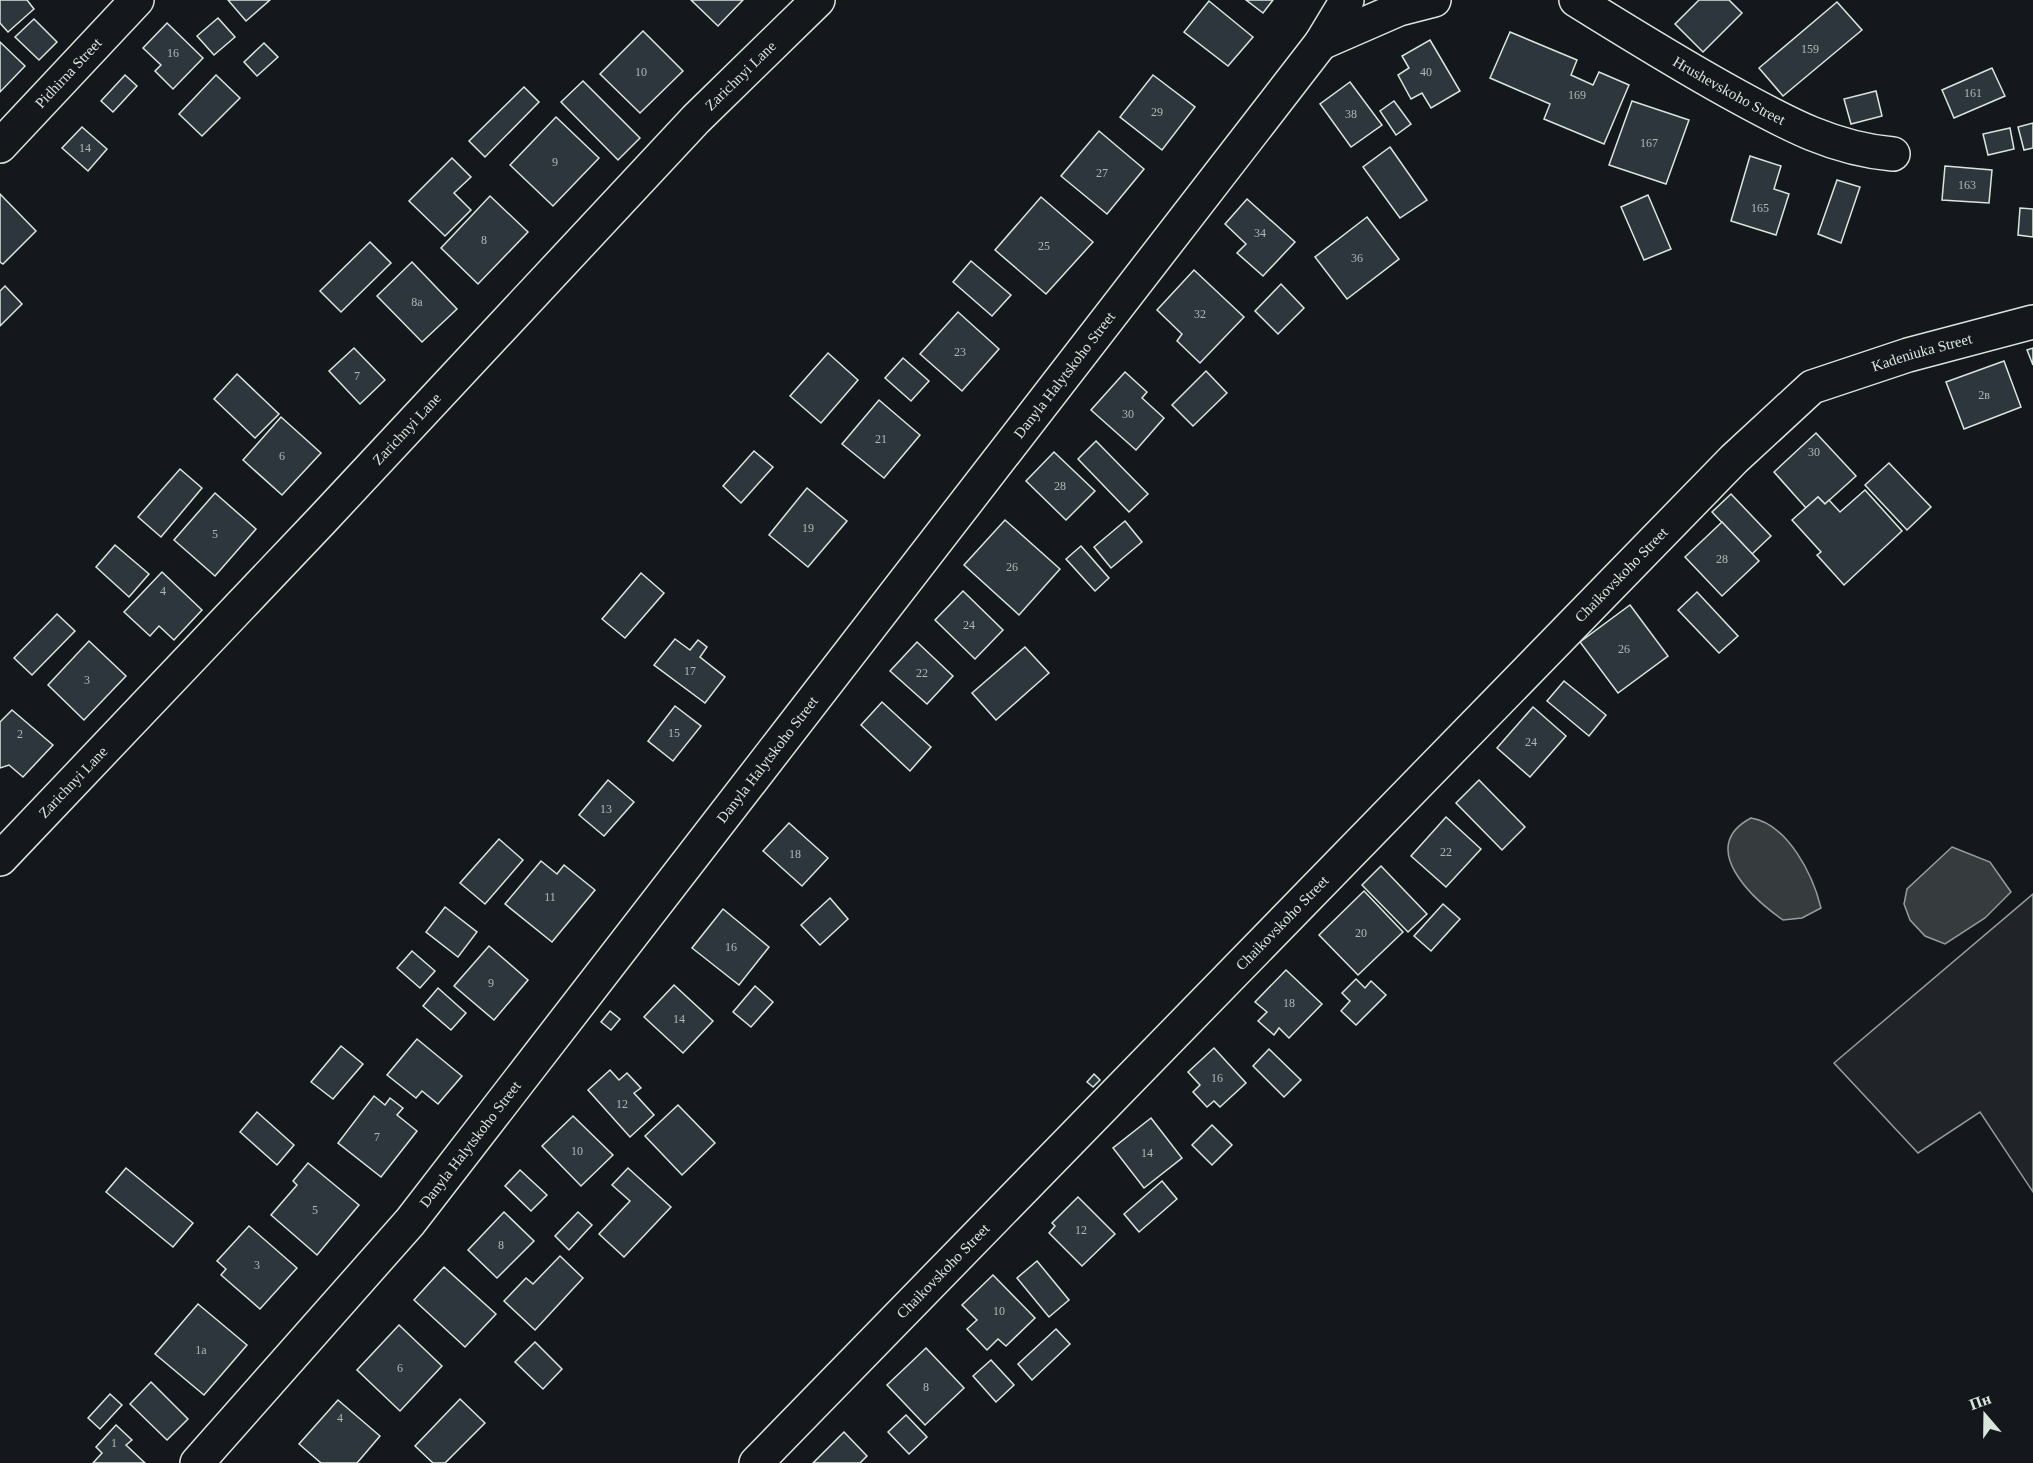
<svg xmlns="http://www.w3.org/2000/svg" width="2033" height="1463" font-family="'Times New Roman',serif">
<style>
.green{fill:#202428;stroke:#939e99;stroke-width:1.5}
.water{fill:#363b3e;stroke:#939e99;stroke-width:1.5}
.building{fill:#2c363c;stroke:#d8e6dc;stroke-width:1.5}
.lines{fill:none;stroke-linecap:round;stroke-linejoin:round}
.minor-casing{stroke:#d8e6dc;stroke-width:36}
.minor{stroke:#14181c;stroke-width:33}
.labels{text-anchor:middle;dominant-baseline:central;stroke-width:4.5;stroke-linejoin:round;paint-order:stroke}
.number-label{font-size:12px;fill:#adbab4}
.street-label{font-size:15px;fill:#d8e6dc;stroke:#14181c}
</style>
<rect width="100%" height="100%" fill="#14181c"/>
<polygon class="green" points="2033,894 2033,1192 1980,1112 1918,1153 1834,1063"/>
<g class="water">
<path d="M1751,818C1788,824 1813,875 1821,908L1802,918L1783,920C1753,899 1696,847 1751,818Z"/>
<polygon points="1952,847 1990,862 2011,892 1985,918 1945,944 1925,936 1910,920 1904,904 1907,889"/>
</g>
<g class="building">
<polygon points="0,0 27,0 34,9 8,32 0,23"/>
<polygon points="228,0 270,0 246,21"/>
<polygon points="691,0 743,0 718,26"/>
<polygon points="1246,0 1273,0 1263,13"/>
<polygon points="1699,0 1729,0 1742,13 1703,52 1675,24"/>
<polygon points="1209,1 1253,37 1228,66 1184,32"/>
<polygon points="1837,2 1862,30 1783,96 1759,68"/>
<polygon points="218,18 235,37 214,55 197,36"/>
<polygon points="34,19 57,42 39,60 15,37"/>
<polygon points="167,23 203,58 173,89 155,71 161,65 143,48"/>
<polygon points="643,31 683,71 640,113 600,74"/>
<polygon points="1510,32 1577,60 1571,75 1593,85 1599,72 1629,85 1604,144 1544,119 1550,104 1490,78"/>
<polygon points="1430,40 1460,91 1431,108 1422,93 1411,99 1398,75 1409,68 1402,56"/>
<polygon points="0,42 25,66 0,92"/>
<polygon points="264,43 278,57 257,76 244,62"/>
<polygon points="1992,68 2005,96 1954,118 1942,90"/>
<polygon points="125,75 137,86 113,112 101,101"/>
<polygon points="216,75 240,98 202,136 179,114"/>
<polygon points="1153,75 1195,107 1162,150 1120,117"/>
<polygon points="583,81 640,138 618,160 561,102"/>
<polygon points="1350,82 1382,125 1351,147 1320,104"/>
<polygon points="524,87 539,102 485,157 469,141"/>
<polygon points="1876,91 1882,116 1851,124 1844,99"/>
<polygon points="1394,101 1411,124 1396,135 1380,111"/>
<polygon points="1632,101 1689,120 1666,184 1609,165"/>
<polygon points="556,117 599,158 553,206 510,165"/>
<polygon points="2033,123 2033,148 2024,150 2018,127"/>
<polygon points="82,127 107,149 88,171 62,148"/>
<polygon points="2010,128 2014,149 1988,155 1983,134"/>
<polygon points="1099,131 1144,169 1107,214 1061,176"/>
<polygon points="1390,147 1427,200 1400,218 1363,167"/>
<polygon points="1750,156 1781,166 1774,189 1789,194 1776,235 1731,221"/>
<polygon points="452,158 471,177 454,193 471,210 445,236 409,201"/>
<polygon points="1945,166 1992,170 1989,203 1942,200"/>
<polygon points="1837,180 1860,187 1841,243 1818,234"/>
<polygon points="0,194 36,231 3,264 0,262"/>
<polygon points="1648,195 1671,249 1644,260 1621,207"/>
<polygon points="490,196 528,232 478,284 441,248"/>
<polygon points="1041,197 1093,242 1046,294 995,250"/>
<polygon points="1247,199 1295,242 1263,276 1237,253 1246,244 1225,224"/>
<polygon points="2020,208 2033,209 2033,237 2018,235"/>
<polygon points="1367,217 1399,259 1347,299 1315,257"/>
<polygon points="370,242 391,263 341,312 320,291"/>
<polygon points="971,261 1011,295 992,316 953,282"/>
<polygon points="412,262 457,309 422,342 377,296"/>
<polygon points="1194,270 1244,317 1200,363 1177,341 1182,334 1157,310"/>
<polygon points="1281,284 1304,308 1278,334 1255,311"/>
<polygon points="5,286 22,304 0,326 0,291"/>
<polygon points="958,312 999,349 962,391 920,354"/>
<polygon points="354,348 385,380 360,404 329,371"/>
<polygon points="2033,348 2033,365 2027,350"/>
<polygon points="828,353 858,380 821,423 790,396"/>
<polygon points="903,358 929,381 911,401 885,378"/>
<polygon points="2004,361 2021,407 1964,429 1946,382"/>
<polygon points="1206,371 1227,393 1193,426 1172,405"/>
<polygon points="1125,372 1147,392 1142,398 1164,418 1136,450 1091,410"/>
<polygon points="237,374 279,414 255,438 214,399"/>
<polygon points="879,400 920,435 884,478 842,444"/>
<polygon points="281,417 321,453 282,495 243,460"/>
<polygon points="1816,433 1856,476 1825,504 1818,497 1806,508 1774,472"/>
<polygon points="1096,441 1148,494 1129,512 1078,459"/>
<polygon points="754,451 773,467 741,503 723,486"/>
<polygon points="1054,452 1095,491 1066,520 1026,481"/>
<polygon points="1889,463 1931,507 1907,530 1865,485"/>
<polygon points="180,469 202,488 161,537 138,517"/>
<polygon points="807,488 847,521 808,567 769,535"/>
<polygon points="1865,490 1902,531 1844,585 1817,555 1821,552 1792,520 1818,497 1825,504 1829,500 1840,512"/>
<polygon points="215,493 256,529 215,576 174,540"/>
<polygon points="1731,494 1771,536 1752,554 1712,512"/>
<polygon points="1005,520 1060,569 1019,615 964,565"/>
<polygon points="1125,521 1142,542 1111,568 1094,547"/>
<polygon points="1722,522 1759,561 1722,596 1685,557"/>
<polygon points="115,545 149,574 129,597 96,567"/>
<polygon points="1081,546 1109,578 1095,591 1066,559"/>
<polygon points="162,572 202,610 174,640 159,626 150,636 124,612"/>
<polygon points="641,573 664,593 625,638 602,619"/>
<polygon points="963,591 1003,630 975,659 935,620"/>
<polygon points="1697,592 1738,636 1719,653 1678,610"/>
<polygon points="1630,605 1668,656 1618,693 1580,642"/>
<polygon points="57,614 75,631 32,675 14,658"/>
<polygon points="675,639 690,650 698,640 707,647 700,657 725,677 705,703 654,665"/>
<polygon points="89,641 126,676 84,720 48,685"/>
<polygon points="917,642 953,676 927,704 890,671"/>
<polygon points="1025,647 1049,673 996,720 972,693"/>
<polygon points="1564,681 1606,715 1589,736 1547,701"/>
<polygon points="882,702 931,747 910,771 861,725"/>
<polygon points="675,706 701,726 673,761 648,741"/>
<polygon points="1533,707 1566,736 1530,777 1497,748"/>
<polygon points="12,710 53,745 23,777 9,765 0,768 0,722"/>
<polygon points="608,780 634,802 604,836 579,815"/>
<polygon points="1479,780 1525,827 1502,850 1456,803"/>
<polygon points="1446,817 1481,849 1446,887 1411,856"/>
<polygon points="789,823 828,858 802,886 763,851"/>
<polygon points="499,839 523,860 485,904 460,883"/>
<polygon points="541,861 557,874 564,865 595,890 552,942 505,904"/>
<polygon points="1381,866 1427,914 1408,932 1362,885"/>
<polygon points="1364,891 1403,932 1358,975 1319,935"/>
<polygon points="830,898 848,919 820,945 801,925"/>
<polygon points="1443,904 1460,919 1431,951 1414,936"/>
<polygon points="445,907 477,932 458,957 426,932"/>
<polygon points="723,909 769,947 739,985 692,948"/>
<polygon points="489,946 528,980 494,1020 454,986"/>
<polygon points="412,951 435,971 420,988 397,968"/>
<polygon points="1286,970 1322,1004 1289,1038 1279,1028 1274,1035 1258,1021 1267,1012 1255,1002"/>
<polygon points="1356,979 1365,988 1371,981 1386,995 1356,1025 1341,1011 1350,1001 1342,993"/>
<polygon points="674,985 713,1021 683,1053 644,1017"/>
<polygon points="755,986 773,1002 751,1027 733,1012"/>
<polygon points="438,988 466,1013 451,1030 423,1006"/>
<polygon points="610,1011 620,1019 611,1030 601,1022"/>
<polygon points="417,1039 462,1076 438,1104 422,1091 416,1098 387,1075"/>
<polygon points="341,1046 363,1064 333,1099 311,1082"/>
<polygon points="1214,1048 1246,1083 1220,1107 1214,1101 1207,1107 1193,1092 1200,1085 1188,1072"/>
<polygon points="1269,1049 1301,1080 1284,1097 1253,1066"/>
<polygon points="610,1070 619,1080 627,1073 641,1088 634,1093 654,1115 630,1137 588,1090"/>
<polygon points="1094,1074 1100,1080 1093,1087 1087,1082"/>
<polygon points="374,1096 385,1105 390,1098 403,1108 397,1115 417,1131 381,1177 338,1143"/>
<polygon points="678,1105 715,1143 682,1175 645,1136"/>
<polygon points="257,1112 294,1145 277,1165 240,1132"/>
<polygon points="573,1116 613,1155 581,1186 542,1146"/>
<polygon points="1151,1118 1182,1158 1144,1188 1113,1148"/>
<polygon points="1212,1125 1232,1145 1212,1165 1192,1145"/>
<polygon points="308,1163 359,1205 317,1255 271,1215 297,1185 293,1181"/>
<polygon points="126,1168 193,1223 173,1247 106,1192"/>
<polygon points="628,1168 671,1207 624,1257 599,1234 630,1201 612,1185"/>
<polygon points="520,1170 547,1195 531,1211 505,1186"/>
<polygon points="1162,1181 1177,1199 1139,1232 1124,1214"/>
<polygon points="1078,1197 1115,1234 1082,1266 1049,1233 1055,1226 1052,1223"/>
<polygon points="504,1212 534,1241 497,1278 468,1250"/>
<polygon points="578,1212 592,1225 569,1250 555,1236"/>
<polygon points="249,1226 297,1268 260,1309 221,1275 226,1269 217,1261"/>
<polygon points="560,1256 583,1278 535,1330 504,1301 526,1278 533,1284"/>
<polygon points="1037,1261 1069,1300 1049,1317 1017,1278"/>
<polygon points="444,1267 496,1314 465,1347 414,1300"/>
<polygon points="993,1275 1035,1318 1006,1346 998,1339 987,1350 967,1329 977,1320 962,1305"/>
<polygon points="198,1304 247,1345 204,1395 155,1354"/>
<polygon points="399,1325 442,1366 400,1411 357,1370"/>
<polygon points="1056,1329 1070,1344 1032,1380 1018,1364"/>
<polygon points="535,1342 562,1369 543,1389 515,1362"/>
<polygon points="926,1348 964,1388 925,1425 887,1385"/>
<polygon points="991,1360 1014,1385 996,1402 973,1376"/>
<polygon points="151,1382 188,1419 167,1440 130,1404"/>
<polygon points="110,1394 122,1405 100,1429 88,1418"/>
<polygon points="460,1399 485,1423 445,1463 433,1463 415,1446"/>
<polygon points="338,1400 380,1436 357,1463 321,1463 299,1444"/>
<polygon points="906,1415 927,1437 909,1454 888,1432"/>
<polygon points="116,1425 132,1440 126,1445 145,1463 93,1463 102,1453 96,1447"/>
<polygon points="844,1432 867,1456 860,1463 813,1463"/>
</g>
<g class="lines">
<defs>
<g id="minor">
<path id="s1" d="M1576,0C1629,33 1682,66 1737,96C1788,124 1834,149 1893,154"/>
<polyline points="1321,43 1399,9 1434,0"/>
<path id="s2" d="M0,146L137,0"/>
<path id="s3" d="M0,859L321,521L696,119L818,0"/>
<path id="s4" d="M197,1463L410,1222L1321,43L1347,0"/>
<path id="s5" d="M756,1463L1734,459L1812,387L1908,355L2033,322"/>
</g>
</defs>
<use href="#minor" class="minor-casing"/>
<use href="#minor" class="minor"/>
</g>
<g class="labels">
<g class="number-label">
<text x="1810" y="49">159</text>
<text x="173" y="53">16</text>
<text x="641" y="72">10</text>
<text x="1426" y="72">40</text>
<text x="1973" y="93">161</text>
<text x="1577" y="95">169</text>
<text x="1157" y="112">29</text>
<text x="1351" y="114">38</text>
<text x="1649" y="143">167</text>
<text x="85" y="148">14</text>
<text x="555" y="162">9</text>
<text x="1102" y="173">27</text>
<text x="1967" y="185">163</text>
<text x="1760" y="208">165</text>
<text x="1260" y="233">34</text>
<text x="484" y="240">8</text>
<text x="1044" y="246">25</text>
<text x="1357" y="258">36</text>
<text x="417" y="302">8а</text>
<text x="1200" y="314">32</text>
<text x="960" y="352">23</text>
<text x="357" y="376">7</text>
<text x="1984" y="395">2в</text>
<text x="1128" y="414">30</text>
<text x="881" y="439">21</text>
<text x="1814" y="452">30</text>
<text x="282" y="456">6</text>
<text x="1060" y="486">28</text>
<text x="808" y="528">19</text>
<text x="215" y="534">5</text>
<text x="1722" y="559">28</text>
<text x="1012" y="567">26</text>
<text x="163" y="591">4</text>
<text x="969" y="625">24</text>
<text x="1624" y="649">26</text>
<text x="690" y="671">17</text>
<text x="922" y="673">22</text>
<text x="87" y="680">3</text>
<text x="674" y="733">15</text>
<text x="20" y="734">2</text>
<text x="1531" y="742">24</text>
<text x="606" y="809">13</text>
<text x="1446" y="852">22</text>
<text x="795" y="854">18</text>
<text x="550" y="897">11</text>
<text x="1361" y="933">20</text>
<text x="731" y="947">16</text>
<text x="491" y="983">9</text>
<text x="1289" y="1003">18</text>
<text x="679" y="1019">14</text>
<text x="1217" y="1078">16</text>
<text x="622" y="1104">12</text>
<text x="377" y="1137">7</text>
<text x="577" y="1151">10</text>
<text x="1147" y="1153">14</text>
<text x="315" y="1210">5</text>
<text x="1081" y="1230">12</text>
<text x="501" y="1245">8</text>
<text x="257" y="1265">3</text>
<text x="999" y="1311">10</text>
<text x="201" y="1350">1а</text>
<text x="400" y="1368">6</text>
<text x="926" y="1387">8</text>
<text x="340" y="1418">4</text>
<text x="114" y="1443">1</text>
</g>
<g class="street-label">
<text stroke="none"><textPath href="#s2" startOffset="100">Pidhirna Street</textPath></text>
<text stroke="none"><textPath href="#s3" startOffset="1078">Zarichnyi Lane</textPath></text>
<text stroke="none"><textPath href="#s1" startOffset="178">Hrushevskoho Street</textPath></text>
<text stroke="none"><textPath href="#s5" startOffset="1623">Kadeniuka Street</textPath></text>
<text stroke="none"><textPath href="#s4" startOffset="1392">Danylа Halytskoho Street</textPath></text>
<text stroke="none"><textPath href="#s3" startOffset="592">Zarichnyi Lane</textPath></text>
<text stroke="none"><textPath href="#s5" startOffset="1240">Chaikovskoho Street</textPath></text>
<text stroke="none"><textPath href="#s4" startOffset="906">Danylа Halytskoho Street</textPath></text>
<text stroke="none"><textPath href="#s3" startOffset="106">Zarichnyi Lane</textPath></text>
<text stroke="none"><textPath href="#s5" startOffset="754">Chaikovskoho Street</textPath></text>
<text stroke="none"><textPath href="#s4" startOffset="420">Danylа Halytskoho Street</textPath></text>
<text stroke="none"><textPath href="#s5" startOffset="268">Chaikovskoho Street</textPath></text>
</g>
</g>
<g transform="translate(1985 1415) rotate(340)" stroke="#14181c" stroke-width="4.5" paint-order="stroke">
<path d="M0-4.5L10 22L0 15L-10 22Z" fill="#d8e6dc"/>
<text y="-9" font-size="16" font-weight="bold" text-anchor="middle" fill="#d8e6dc">Пн</text>
</g>
</svg>
